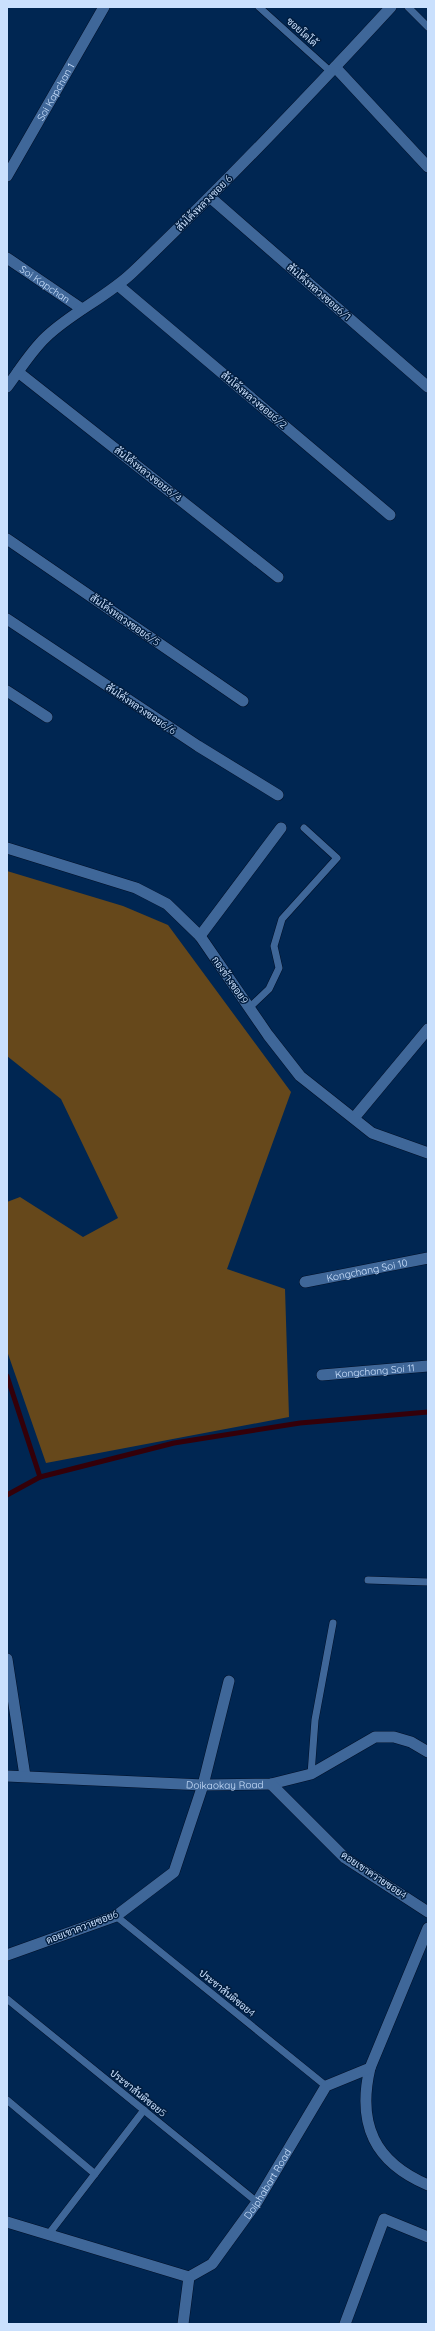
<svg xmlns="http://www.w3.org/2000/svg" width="435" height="2331" font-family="Quicksand,Sarabun,sans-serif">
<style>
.green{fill:#66481b}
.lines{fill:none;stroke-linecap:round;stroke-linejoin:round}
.stream{stroke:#340009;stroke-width:5}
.service-casing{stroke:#001027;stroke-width:8}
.minor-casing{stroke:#001027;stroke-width:12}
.service{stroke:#3f6799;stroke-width:7}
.minor{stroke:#3f6799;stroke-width:11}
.labels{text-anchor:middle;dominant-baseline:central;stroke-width:3;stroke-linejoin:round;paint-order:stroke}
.street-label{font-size:10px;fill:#cae0fd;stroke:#011d3f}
</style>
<rect width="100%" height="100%" fill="#002652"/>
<polygon class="green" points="7,871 123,906 168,925 291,1092 227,1269 285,1289 289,1417 46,1463 7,1351 7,1202 20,1197 83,1237 118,1218 61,1099 7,1056"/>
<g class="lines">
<g class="stream">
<polyline points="7,1376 40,1477"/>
<polyline points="7,1495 40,1477 174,1443 300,1423 428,1412"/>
</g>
<defs>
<g id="service">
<polyline points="259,7 331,72"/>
<polyline points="408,7 428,27"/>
<polyline points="249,1008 269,989 279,968 274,946 282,919 337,858 304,828"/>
<polyline points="368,1580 428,1582"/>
<polyline points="311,1774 315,1720 333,1623"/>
<polyline points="116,1916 326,2086"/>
<polyline points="7,1999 257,2202"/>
<polyline points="7,2100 95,2174"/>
<polyline points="48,2235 144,2110"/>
</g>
<g id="minor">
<polyline points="335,67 428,167"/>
<path id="s1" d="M7,176L104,7"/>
<polyline points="211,198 428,387"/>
<path id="s2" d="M7,258L82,309"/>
<polyline points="119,286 390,515"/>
<polyline points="18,372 278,577"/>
<path d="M7,387C19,371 31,351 46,337C72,312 107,297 133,272C222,187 307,98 391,7"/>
<polyline points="7,539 243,701"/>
<polyline points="7,619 198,746 278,795"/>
<polyline points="7,691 47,717"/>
<polyline points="7,848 136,888 167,904 200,936 268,1035 300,1076 372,1133 428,1153"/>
<polyline points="200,936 281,828"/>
<polyline points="354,1118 428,1029"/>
<path id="s3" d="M305,1282L428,1258"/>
<path id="s4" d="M322,1375L428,1366"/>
<polyline points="7,1659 25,1776"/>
<path id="s5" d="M7,1776L203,1785L271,1784L311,1774L375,1737H394L411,1742L428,1752"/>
<polyline points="271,1784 345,1858 428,1912"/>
<polyline points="7,1955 116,1916 174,1872 203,1785 229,1681"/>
<path d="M370,2068C357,2124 374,2162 428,2185"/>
<path id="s6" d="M7,2222L189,2277L212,2264L257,2202L326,2086L370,2068L428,1928"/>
<polyline points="183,2324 189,2277"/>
<polyline points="345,2324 384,2219 428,2237"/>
</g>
</defs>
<use href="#service" class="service-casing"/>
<use href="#minor" class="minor-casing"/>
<use href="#service" class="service"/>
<use href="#minor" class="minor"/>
</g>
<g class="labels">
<g class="street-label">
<text transform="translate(302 32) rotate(42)">ซอยโตโต้</text>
<text stroke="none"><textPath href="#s1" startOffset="97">Soi Kapchan 1</textPath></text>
<text transform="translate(204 203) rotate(-45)">สันโค้งหลวงซอย 6</text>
<text stroke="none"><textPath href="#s2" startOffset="46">Soi Kapchan</textPath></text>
<text transform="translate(319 292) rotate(41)">สันโค้งหลวงซอย6/1</text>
<text transform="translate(254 400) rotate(40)">สันโค้งหลวงซอย6/2</text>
<text transform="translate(148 474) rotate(38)">สันโค้งหลวงซอย6/4</text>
<text transform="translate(125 620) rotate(35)">สันโค้งหลวงซอย6/5</text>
<text transform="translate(141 709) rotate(34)">สันโค้งหลวงซอย6/6</text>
<text transform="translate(230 980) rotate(55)">กองช้างซอย9</text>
<text stroke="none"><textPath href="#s3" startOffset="63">Kongchang Soi 10</textPath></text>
<text stroke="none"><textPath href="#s4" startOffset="53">Kongchang Soi 11</textPath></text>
<text stroke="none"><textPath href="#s5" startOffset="218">Doikaokay Road</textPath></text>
<text transform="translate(374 1875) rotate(34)">ดอยเขาควายซอย4</text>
<text transform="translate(82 1927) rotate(-21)">ดอยเขาควายซอย6</text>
<text transform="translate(227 1993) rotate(39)">ประชาสันติซอย4</text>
<text transform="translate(138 2093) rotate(39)">ประชาสันติซอย5</text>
<text stroke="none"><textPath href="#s6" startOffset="314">Doiphabart Road</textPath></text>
</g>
</g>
<rect width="435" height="2331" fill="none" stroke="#cae0fd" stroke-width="16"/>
</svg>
